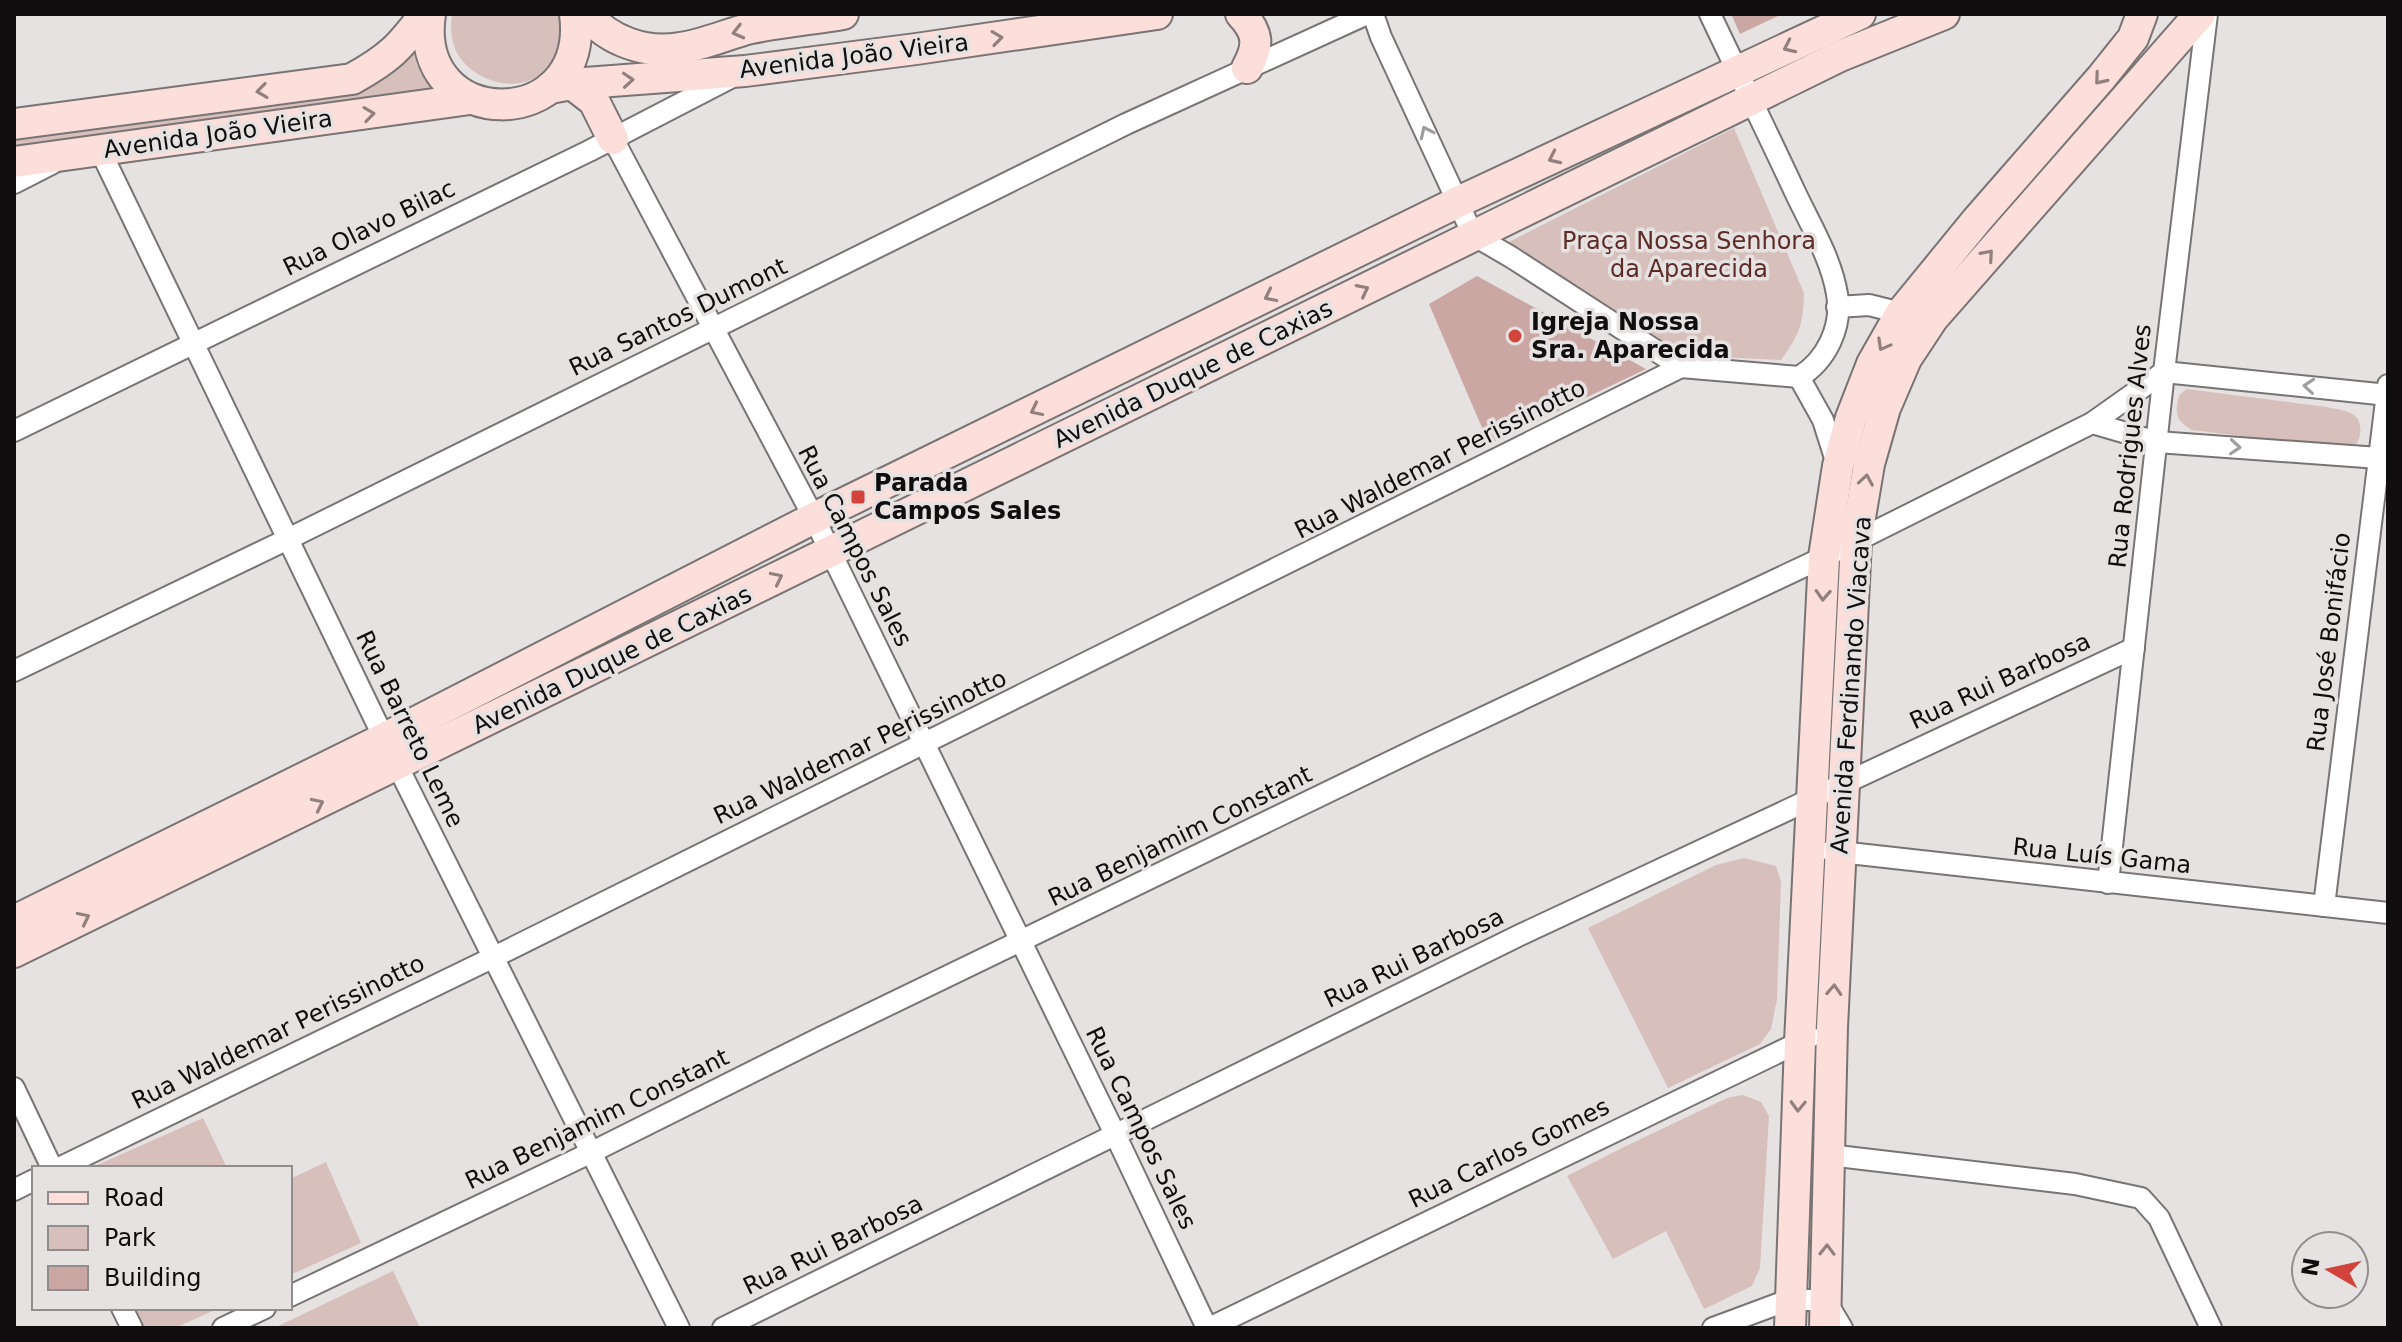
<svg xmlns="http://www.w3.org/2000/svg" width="2402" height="1342" font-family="'DejaVu Sans',sans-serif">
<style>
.green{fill:#d7bfbb}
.building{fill:#caa7a2}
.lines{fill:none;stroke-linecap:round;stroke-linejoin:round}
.street-casing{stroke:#787474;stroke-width:24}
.secondary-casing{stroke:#787474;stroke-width:34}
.street{stroke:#fff;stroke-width:20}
.secondary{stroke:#fcdedb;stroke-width:30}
.oneway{stroke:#91807e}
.oneway2{stroke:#9f9e9e}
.poi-dot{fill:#d2443b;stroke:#e6e2e1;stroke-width:3}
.labels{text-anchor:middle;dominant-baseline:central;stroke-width:7;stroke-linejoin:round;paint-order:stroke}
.street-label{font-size:24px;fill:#0f0d0d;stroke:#e6e2e1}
.park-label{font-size:24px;fill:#5d2c27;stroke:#e6e2e1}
.poi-label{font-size:24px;font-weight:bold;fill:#0f0d0d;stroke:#e6e2e1;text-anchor:start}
</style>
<rect width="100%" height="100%" fill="#e6e2e1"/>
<g class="green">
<path d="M452,14H568C564,29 562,48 555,62C552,67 546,71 541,74C514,95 471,80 456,51C451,40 450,26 452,14Z"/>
<polygon points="413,42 420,64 443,94 14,153 14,131 320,91"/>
<path d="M1734,128L1804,293C1803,325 1800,333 1781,360L1680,355L1501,246Z"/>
<path d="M2187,389L2326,407C2335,409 2351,410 2357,418C2363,426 2361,444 2351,448C2349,449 2340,448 2338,448L2192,430C2175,420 2175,414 2179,395Z"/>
<polygon points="1744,858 1776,866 1781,881 1777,999 1771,1029 1760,1044 1668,1088 1588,928 1716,865"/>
<polygon points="1743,1095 1761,1102 1769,1116 1760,1268 1752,1286 1704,1309 1666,1231 1613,1259 1567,1176 1624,1147 1727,1098"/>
<polygon points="203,1118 227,1168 93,1168 95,1166"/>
<polygon points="326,1162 361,1243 290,1275 290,1179"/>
<polygon points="393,1271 420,1328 274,1328"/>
<polygon points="121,1308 219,1308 175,1328 135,1328"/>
</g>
<g class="building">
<polygon points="1731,14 1782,14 1740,34"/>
<polygon points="1477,276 1646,369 1489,444 1429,304"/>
</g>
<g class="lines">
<defs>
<g id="street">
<polyline points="1373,14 1381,37 1473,235 1511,257 1681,367 1799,377"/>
<path d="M1710,14C1738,73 1767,132 1795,192C1810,224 1831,258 1837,294C1843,327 1826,361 1799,377"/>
<polyline points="613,139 814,518 1115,1134 1207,1328"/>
<polyline points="100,150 397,765 679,1328"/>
<polyline points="14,183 53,163"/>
<polyline points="1837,307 1869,305 1901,313"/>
<polyline points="1799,377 1823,420 1837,464"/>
<polyline points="2092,423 2157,442 2379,458 2388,449"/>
<polyline points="14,431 589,151 732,77"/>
<polyline points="14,671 288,539 1126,124 1367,14"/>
<polyline points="1831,851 2388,913"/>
<polyline points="2108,883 2164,372 2207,14"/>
<polyline points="2324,906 2388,385"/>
<polyline points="14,1088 52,1168"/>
<polyline points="1829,1155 2075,1184 2141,1198 2159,1218 2211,1328"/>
<polyline points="59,1168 494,957 1681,367"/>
<polyline points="14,1190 34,1180"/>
<polyline points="290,1296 592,1152 822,1037 1427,744 1824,557 2092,423 2164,372 2388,395"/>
<polyline points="122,1308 132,1328"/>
<polyline points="223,1328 265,1308"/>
<polyline points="723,1328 1520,935 2134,648"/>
<polyline points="1209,1328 1810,1037"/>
<polyline points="1713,1328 1791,1299 1826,1301 1842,1328"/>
</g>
<g id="secondary">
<path d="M430,14C412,134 591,135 575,14"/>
<path d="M586,14C609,41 645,54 680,48C704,45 727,34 751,28C781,22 813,19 843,14"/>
<path d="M1241,14C1259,33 1259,46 1247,68"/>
<polyline points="572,84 594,101 613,139"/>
<polyline points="550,88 572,84 745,71 916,49 1157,14"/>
<path d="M14,124L352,79C390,58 399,48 425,14"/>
<polyline points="14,162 470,99"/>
<polyline points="14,921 385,738 814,518 1458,202 1860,14"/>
<polyline points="14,952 1840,56 1944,14"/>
<polyline points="1790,1328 1800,1042 1824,557 1838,466 1851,418 1872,364 1901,313 1977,220 2101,78 2133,38 2142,14"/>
<polyline points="1825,1328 1832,1027 1856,541 1869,464 1885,408 1906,359 1933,318 2200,14"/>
</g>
</defs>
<use href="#street" class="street-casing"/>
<use href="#secondary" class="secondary-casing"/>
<use href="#street" class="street"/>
<use href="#secondary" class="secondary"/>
</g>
<defs><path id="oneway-chevron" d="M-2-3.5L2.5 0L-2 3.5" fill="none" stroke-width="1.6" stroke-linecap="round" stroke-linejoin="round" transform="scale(2)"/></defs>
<g class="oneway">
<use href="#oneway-chevron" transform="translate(738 32) rotate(166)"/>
<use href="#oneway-chevron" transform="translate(997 38) rotate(-8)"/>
<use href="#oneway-chevron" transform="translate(1789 47) rotate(155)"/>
<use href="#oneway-chevron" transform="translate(2100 79) rotate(130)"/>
<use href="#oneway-chevron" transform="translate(628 80) rotate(-4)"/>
<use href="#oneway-chevron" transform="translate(262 91) rotate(172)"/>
<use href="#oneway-chevron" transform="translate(369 114) rotate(-8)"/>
<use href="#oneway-chevron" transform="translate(1554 158) rotate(155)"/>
<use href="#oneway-chevron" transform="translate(1988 255) rotate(-49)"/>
<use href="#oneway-chevron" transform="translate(1363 290) rotate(-27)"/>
<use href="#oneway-chevron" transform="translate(1270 296) rotate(154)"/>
<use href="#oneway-chevron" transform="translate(1883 345) rotate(119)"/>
<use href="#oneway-chevron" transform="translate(1036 410) rotate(154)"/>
<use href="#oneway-chevron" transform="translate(1866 480) rotate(-81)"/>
<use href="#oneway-chevron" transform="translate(777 578) rotate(-26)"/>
<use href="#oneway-chevron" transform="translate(1823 595) rotate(93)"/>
<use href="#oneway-chevron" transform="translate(318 804) rotate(-26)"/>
<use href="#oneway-chevron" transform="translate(84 918) rotate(-26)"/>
<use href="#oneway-chevron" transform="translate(1834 990) rotate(-87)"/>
<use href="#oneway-chevron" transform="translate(1798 1106) rotate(92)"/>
<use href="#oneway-chevron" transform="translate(1827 1250) rotate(-89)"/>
</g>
<g class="oneway2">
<use href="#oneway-chevron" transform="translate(1426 132) rotate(-115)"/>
<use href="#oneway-chevron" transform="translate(2309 386) rotate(-175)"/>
<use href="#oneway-chevron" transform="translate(2235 447) rotate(4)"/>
</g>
<g class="poi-dot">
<circle cx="1515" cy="336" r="8"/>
<rect x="850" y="489" width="16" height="16" rx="4"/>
</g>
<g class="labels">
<g class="street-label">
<text transform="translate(854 56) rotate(-7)">Avenida João Vieira</text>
<text transform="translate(218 134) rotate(-8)">Avenida João Vieira</text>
<text transform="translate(369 228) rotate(-26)">Rua Olavo Bilac</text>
<text transform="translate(678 317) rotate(-26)">Rua Santos Dumont</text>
<text transform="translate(1193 374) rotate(-26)">Avenida Duque de Caxias</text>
<text transform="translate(2130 446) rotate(-84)">Rua Rodrigues Alves</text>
<text transform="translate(1440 459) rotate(-27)">Rua Waldemar Perissinotto</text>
<text transform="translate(855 546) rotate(63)">Rua Campos Sales</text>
<text transform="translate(2329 642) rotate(-83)">Rua José Bonifácio</text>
<text transform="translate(612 660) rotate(-26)">Avenida Duque de Caxias</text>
<text transform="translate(2000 681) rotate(-25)">Rua Rui Barbosa</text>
<text transform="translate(1851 685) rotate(-86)">Avenida Ferdinando Viacava</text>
<text transform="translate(410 729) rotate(64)">Rua Barreto Leme</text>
<text transform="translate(860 747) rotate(-26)">Rua Waldemar Perissinotto</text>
<text transform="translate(1180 836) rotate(-26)">Rua Benjamim Constant</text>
<text transform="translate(2102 856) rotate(6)">Rua Luís Gama</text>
<text transform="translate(1414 958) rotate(-26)">Rua Rui Barbosa</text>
<text transform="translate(278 1032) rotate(-26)">Rua Waldemar Perissinotto</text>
<text transform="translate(597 1119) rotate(-26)">Rua Benjamim Constant</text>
<text transform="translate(1141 1128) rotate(64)">Rua Campos Sales</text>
<text transform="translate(1509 1153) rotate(-26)">Rua Carlos Gomes</text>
<text transform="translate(833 1245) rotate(-26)">Rua Rui Barbosa</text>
</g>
<g class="park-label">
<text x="1689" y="241">Praça Nossa Senhora<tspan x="1689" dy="28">da Aparecida</tspan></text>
</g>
<g class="poi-label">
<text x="1531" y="322">Igreja Nossa<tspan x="1531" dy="28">Sra. Aparecida</tspan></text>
<text x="874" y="483">Parada<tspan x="874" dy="28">Campos Sales</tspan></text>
</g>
</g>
<rect width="2402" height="1342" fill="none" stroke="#0f0d0d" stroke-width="32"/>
<rect x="32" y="1166" width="260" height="144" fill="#e6e2e1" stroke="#908d8c" stroke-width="2"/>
<rect x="48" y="1192" width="40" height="12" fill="#fcdedb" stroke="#908d8c" stroke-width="2"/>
<text x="104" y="1206" font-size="24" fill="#0f0d0d">Road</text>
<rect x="48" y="1226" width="40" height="24" fill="#d7bfbb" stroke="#908d8c" stroke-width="2"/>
<text x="104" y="1246" font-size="24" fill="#0f0d0d">Park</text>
<rect x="48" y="1266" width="40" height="24" fill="#caa7a2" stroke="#908d8c" stroke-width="2"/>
<text x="104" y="1286" font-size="24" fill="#0f0d0d">Building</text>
<g transform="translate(2330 1270) rotate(279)"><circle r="38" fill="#e6e2e1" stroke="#908d8c" stroke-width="2"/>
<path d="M0-6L14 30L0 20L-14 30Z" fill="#d2443b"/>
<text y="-12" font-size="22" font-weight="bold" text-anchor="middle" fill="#0f0d0d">N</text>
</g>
</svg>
